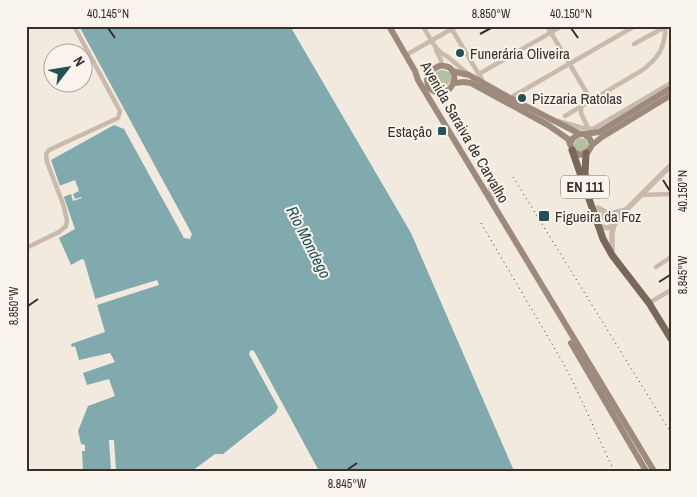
<svg xmlns="http://www.w3.org/2000/svg" width="697" height="497" font-family="'Archivo Narrow',sans-serif">
<style>
.green{fill:#b4c0a0}
.water{fill:#80aaad}
.pier{fill:#f2eadf}
.lines{fill:none;stroke-linecap:round;stroke-linejoin:round}
.minor{stroke:#c9baac;stroke-width:4.5}
.tertiary{stroke:#c9baac;stroke-width:5.5}
.secondary{stroke:#9d8a7d;stroke-width:6}
.primary{stroke:#79675c;stroke-width:7}
.rail{stroke:#382f2a;stroke-width:1;stroke-dasharray:1 4;stroke-linecap:butt}
.ticks{fill:none;stroke:#382f2a;stroke-width:2}
.poi-dot{fill:#225257;stroke:#f9f4ec;stroke-width:2}
.labels{text-anchor:middle;dominant-baseline:central;stroke-width:4;stroke-linejoin:round;paint-order:stroke}
.shield{fill:#f9f4ec;stroke:#726a64;stroke-width:1}
.shield-label{font-size:14px;font-weight:bold;fill:#382f2a}
.poi-label{font-size:15px;fill:#382f2a;stroke:#f9f4ec;text-anchor:start}
.street-label{font-size:15px;fill:#382f2a;stroke:#f9f4ec}
.water-label{font-size:16px;font-style:italic;fill:#225257;stroke:#f9f4ec}
.neatline{fill:none;stroke:#382f2a;stroke-width:2}
.ticks-label{font-size:12px;text-anchor:middle;fill:#382f2a}
</style>
<rect width="100%" height="100%" fill="#f2eadf"/>
<g class="green">
<path d="M440,70C458,70 452,86 439,89L433,87L431,81L433,74Z"/>
<circle cx="581" cy="145" r="7"/>
</g>
<polygon class="water" points="79,26 290,26 411,233 514,471 319,471 254,351 251,350 249,354 278,407 276,412 223,454 215,454 192,471 83,471 82,451 85,451 85,445 81,444 78,431 88,406 115,396 109,379 87,385 83,373 115,362 110,353 79,360 75,346 72,347 71,344 105,332 84,260 82,259 71,265 59,238 75,229 51,160 114,125 124,129 184,238 190,239 192,234"/>
<g class="pier">
<polygon points="75,180 79,191 73,194 75,199 81,197 82,198 73,201 71,194 63,197 59,186"/>
<polygon points="157,280 159,285 97,305 95,299"/>
<polygon points="109,440 114,440 116,471 111,471"/>
</g>
<g class="lines">
<g class="minor">
<path d="M423,26C430,38 435,51 448,57L468,74"/>
<polyline points="450,26 484,83"/>
<polyline points="547,26 591,100"/>
<polyline points="634,44 665,27"/>
<polyline points="436,50 441,60 442,66"/>
<polyline points="406,55 457,26"/>
<polyline points="479,74 562,26"/>
<polyline points="510,98 635,26"/>
<polyline points="581,106 581,113 588,128"/>
<path d="M565,116L641,71C658,59 666,47 665,26"/>
<polyline points="558,121 583,128 593,129 671,83"/>
<polyline points="491,183 490,193 493,198"/>
<polyline points="641,195 671,194"/>
<polyline points="26,248 59,232 66,226 67,220 63,204 47,162 46,154 49,150 118,118 120,111 74,26"/>
<polyline points="656,267 671,257"/>
<polyline points="649,303 671,290"/>
</g>
<g class="tertiary">
<polyline points="598,208 609,214 626,210"/>
<path d="M601,219L605,215L609,214C613,217 614,220 614,225C611,227 608,229 603,227"/>
<polyline points="612,255 612,233 614,225 626,210 671,165"/>
</g>
<g class="secondary">
<polyline points="389,26 415,71 418,80 654,471"/>
<path d="M439,66C467,63 452,107 429,88C424,77 429,71 439,66Z"/>
<polyline points="452,71 469,75 510,98 580,134 584,134 599,132 671,88"/>
<polyline points="454,83 464,82 471,83 548,125 568,139 570,144"/>
<polyline points="580,134 573,138 570,144 574,152 580,155 588,152 592,145 590,139 584,134"/>
<polyline points="592,145 602,137 671,95"/>
<polyline points="571,343 646,471"/>
</g>
<g class="primary">
<polyline points="572,150 603,239 612,255 649,303 671,339"/>
<polyline points="586,153 585,174 589,186"/>
</g>
<g class="rail">
<polyline points="513,177 671,433"/>
<polyline points="481,223 562,361 573,382 614,471"/>
</g>
</g>
<path class="ticks" d="M108,28L115,38M571,28L578,38M480,34L491,28M663,180L670,191M659,282L670,275M28,306L38,299M347,470L357,463"/>
<g class="poi-dot">
<circle cx="460" cy="53" r="5"/>
<circle cx="522" cy="98" r="5"/>
<rect x="437" y="126" width="10" height="10" rx="2.5"/>
<rect x="538" y="210" width="12" height="12" rx="2.5"/>
</g>
<g class="labels">
<rect class="shield" x="561" y="175.5" width="48" height="23" rx="4"/>
<g class="shield-label">
<text x="585" y="187">EN 111</text>
</g>
<g class="poi-label">
<text x="470" y="53">Funerária Oliveira</text>
<text x="532" y="98">Pizzaria Ratolas</text>
<text x="432" y="131" text-anchor="end">Estaçâo</text>
<text x="555" y="216">Figueira da Foz</text>
</g>
<g class="street-label">
<text transform="translate(465 132) rotate(60)">Avenida Saraiva de Carvalho</text>
</g>
<g class="water-label">
<text transform="translate(309 242) rotate(63)">Rio Mondego</text>
</g>
</g>
<rect width="697" height="497" fill="none" stroke="#f9f4ec" stroke-width="55"/>
<g transform="translate(68 68) rotate(59)"><circle r="24" fill="#f9f4ec" stroke="#aca59e"/>
<path d="M0-4L9 19L0 12L-9 19Z" fill="#225257"/>
<text y="-8" font-size="14" font-weight="bold" text-anchor="middle" fill="#382f2a">N</text>
</g>
<rect x="28" y="28" width="642" height="442" class="neatline"/>
<g class="ticks-label">
<text x="108" y="18">40.145°N</text>
<text x="491" y="18">8.850°W</text>
<text x="571" y="18">40.150°N</text>
<text transform="translate(683 191) rotate(-90)" y="4">40.150°N</text>
<text transform="translate(683 275) rotate(-90)" y="4">8.845°W</text>
<text transform="translate(14 306) rotate(-90)" y="4">8.850°W</text>
<text x="347" y="488">8.845°W</text>
</g>
</svg>
